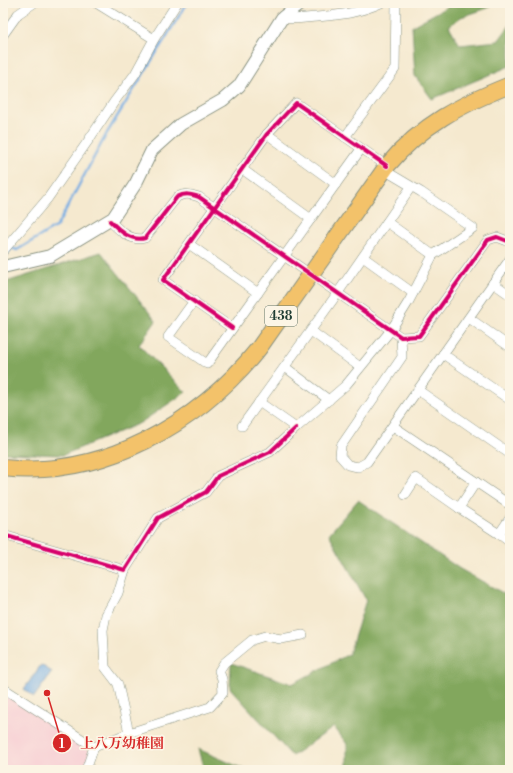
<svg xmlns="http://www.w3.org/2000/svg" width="513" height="773" font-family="'Libre Bodoni','Noto Serif JP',serif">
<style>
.built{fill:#f7cfd4}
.forest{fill:#82a75d;stroke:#507248}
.water{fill:#74ade4;stroke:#4a758c}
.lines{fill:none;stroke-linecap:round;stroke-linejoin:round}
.stream{stroke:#74ade4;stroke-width:2.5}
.minor-casing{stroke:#8a9382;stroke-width:10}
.tertiary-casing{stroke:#8a9382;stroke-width:14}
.trunk-casing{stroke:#8a9382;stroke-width:18}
.minor{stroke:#fff;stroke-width:9}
.tertiary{stroke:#fff;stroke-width:12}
.trunk{stroke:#f3c26a;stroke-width:16}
.cycleway-casing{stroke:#fcf5e5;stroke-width:6}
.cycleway{stroke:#d6006c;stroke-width:4}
.labels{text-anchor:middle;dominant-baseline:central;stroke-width:3.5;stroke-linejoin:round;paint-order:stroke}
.shield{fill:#fcf5e5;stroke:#617469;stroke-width:1}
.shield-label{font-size:12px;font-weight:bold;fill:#1f3d34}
.leader{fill:none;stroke:#d62828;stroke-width:1.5}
.callout-dot{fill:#d62828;stroke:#fcf5e5;stroke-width:1.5}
.mark-label{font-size:12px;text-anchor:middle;font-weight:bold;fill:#fff}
.callout-label{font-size:14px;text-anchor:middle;font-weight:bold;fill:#d62828;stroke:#fcf5e5;stroke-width:3.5;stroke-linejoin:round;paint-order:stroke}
</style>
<rect width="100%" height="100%" fill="#fcf5e5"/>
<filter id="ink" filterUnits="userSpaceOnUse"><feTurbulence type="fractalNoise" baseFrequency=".025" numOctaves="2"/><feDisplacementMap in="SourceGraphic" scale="8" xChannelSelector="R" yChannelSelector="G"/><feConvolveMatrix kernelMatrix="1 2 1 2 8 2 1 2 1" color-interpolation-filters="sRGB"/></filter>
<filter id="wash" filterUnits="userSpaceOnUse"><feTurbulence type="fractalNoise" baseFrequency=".012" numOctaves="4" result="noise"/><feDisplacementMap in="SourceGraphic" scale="16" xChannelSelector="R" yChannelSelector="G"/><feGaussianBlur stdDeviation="0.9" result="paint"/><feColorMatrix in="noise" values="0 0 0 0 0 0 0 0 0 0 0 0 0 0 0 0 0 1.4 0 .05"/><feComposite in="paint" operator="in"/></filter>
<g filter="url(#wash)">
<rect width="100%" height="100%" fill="#f5e9cf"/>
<polygon class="built" points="3,692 87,747 90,753 82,770 3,770"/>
<g class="forest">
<polygon points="454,3 491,3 488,8 461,17 449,26 460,45 498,41 510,25 510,66 432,99 415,76 412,26"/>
<polygon points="101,252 156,321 139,345 186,392 140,423 63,455 3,453 3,283"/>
<polygon points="358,500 460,569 510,597 510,770 347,770 347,744 334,727 292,756 230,688 231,663 292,684 349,654 366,600 329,534"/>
<polygon points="198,749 246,770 204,770"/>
</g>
<polygon class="water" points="41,665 52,672 34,697 24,689"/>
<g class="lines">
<polyline class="stream" points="3,258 12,248 17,250 57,226 107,133 187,3"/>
</g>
</g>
<g filter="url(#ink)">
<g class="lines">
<defs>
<g id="minor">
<polyline points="96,3 154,39"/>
<path d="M282,18C295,20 304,18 317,17C340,15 359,13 381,3"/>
<polyline points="3,35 18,14 34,3"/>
<polyline points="267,134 336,184"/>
<polyline points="345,137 395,69 396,3"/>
<polyline points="242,169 311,219"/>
<path d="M110,221C119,230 131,242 145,238L177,197C185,193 190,194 199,197L401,337L419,336L488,240L497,237L510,242"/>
<polyline points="387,222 433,255"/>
<polyline points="189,244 258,293"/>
<polyline points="3,251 48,198 88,141 114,102 135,74 154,39 177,3"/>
<polyline points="363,257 413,293"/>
<polyline points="493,283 510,295"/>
<polyline points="194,301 168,337 207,364 361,149"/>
<polyline points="469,318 510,347"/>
<polyline points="232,328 163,280 267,134 296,103 387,166"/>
<polyline points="311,331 360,367"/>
<polyline points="401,337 402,357 341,446 340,456 348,465 358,467 367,462 510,259"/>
<polyline points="443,354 510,400"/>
<polyline points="285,367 329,400"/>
<polyline points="418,390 510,454"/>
<polyline points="259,402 296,428 346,385 391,330 409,301 433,255 473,228 421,192 384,170"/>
<polyline points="242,426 337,294 411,187"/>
<polyline points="393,426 510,505"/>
<polyline points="476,482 459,508 499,534 510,518"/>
<polyline points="405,495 416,478 459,508"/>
<polyline points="499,534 510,542"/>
<polyline points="3,535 125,570 158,518 206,492 218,476 270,452 296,428"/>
<polyline points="3,688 94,747 86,770"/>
<polyline points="129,733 210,707 223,693 222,679 219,671 224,663 252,640 265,636 281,639 303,635"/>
<polyline points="94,747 129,733 118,684 105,667 103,630 106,615 118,593 125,570"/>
</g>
<polyline id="tertiary" points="3,267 50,256 113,218 136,183 152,150 181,124 223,100 239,86 282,18 301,3"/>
<path id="trunk" d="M3,468C103,479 198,424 259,348L387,166C422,124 460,105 510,85"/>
</defs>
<use href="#minor" class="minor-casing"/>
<use href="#tertiary" class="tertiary-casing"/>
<use href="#trunk" class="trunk-casing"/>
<use href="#minor" class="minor"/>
<use href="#tertiary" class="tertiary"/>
<use href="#trunk" class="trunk"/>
<defs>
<g id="cycleway">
<path d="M110,221C119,230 131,242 145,238L177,197C185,193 190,194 199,197L401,337L419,336L488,240L497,237L510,242"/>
<polyline points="232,328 163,280 267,134 296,103 387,166"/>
<polyline points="3,535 125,570 158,518 206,492 218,476 270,452 296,428"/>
</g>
</defs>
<use href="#cycleway" class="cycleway-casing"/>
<use href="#cycleway" class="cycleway"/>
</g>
</g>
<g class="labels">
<rect class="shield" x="265" y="306" width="32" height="20" rx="3"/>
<g class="shield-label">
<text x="281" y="316">438</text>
</g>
</g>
<path class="leader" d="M47 693L62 743"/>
<g class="callout-dot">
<circle cx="47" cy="693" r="4"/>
<circle cx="62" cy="743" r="10"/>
</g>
<g class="mark-label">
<text x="62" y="748">1</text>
</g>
<g class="callout-label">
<text x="122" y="748">上八万幼稚園</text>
</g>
<rect width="513" height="773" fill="none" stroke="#fcf5e5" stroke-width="16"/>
</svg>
